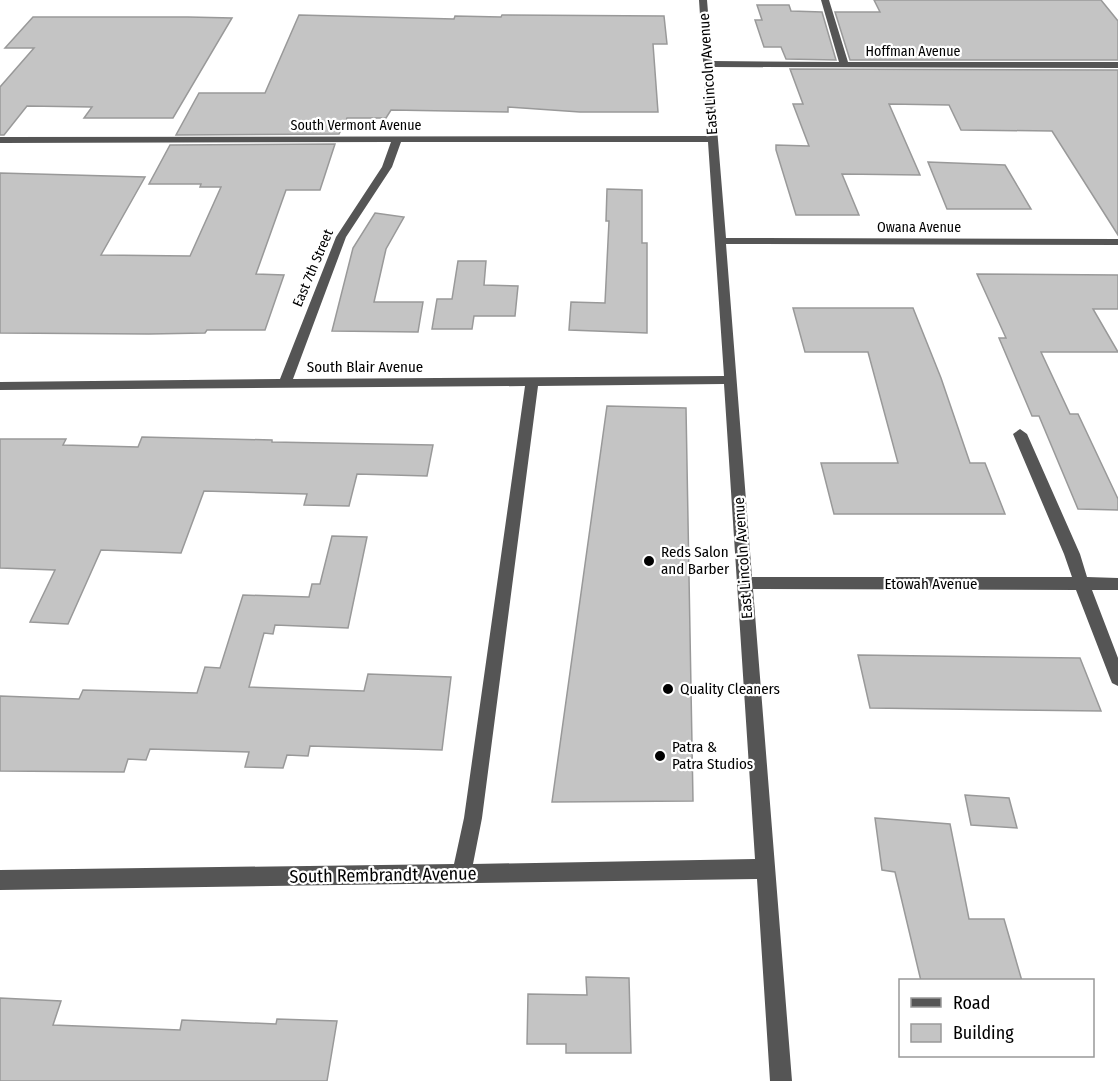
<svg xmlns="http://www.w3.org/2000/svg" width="1118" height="1081" font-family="'Fira Sans Condensed',sans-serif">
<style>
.building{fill:#c4c4c4;stroke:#999;stroke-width:1.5}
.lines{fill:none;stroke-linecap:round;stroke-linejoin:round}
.minor{fill:#555;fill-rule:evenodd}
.poi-dot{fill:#000;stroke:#fff;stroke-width:2}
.labels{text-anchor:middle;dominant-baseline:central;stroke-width:4.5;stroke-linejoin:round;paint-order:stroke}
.far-street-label{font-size:14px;fill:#000;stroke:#fff}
.street-label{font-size:15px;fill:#000;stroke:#fff}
.poi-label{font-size:15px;fill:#000;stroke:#fff;text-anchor:start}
.near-street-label{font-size:18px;fill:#000;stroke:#fff}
</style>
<rect width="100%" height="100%" fill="#fff"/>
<g class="building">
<polygon points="874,0 1101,0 1118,21 1118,60 850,60 835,12 880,12"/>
<polygon points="757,5 789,5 791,11 822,12 836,60 786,59 781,47 764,47 755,20 762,20"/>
<polygon points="299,15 454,19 455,16 501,17 502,15 664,16 667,44 653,44 658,112 580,112 508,107 508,112 391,110 386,118 347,118 339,134 176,135 199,93 265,93"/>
<polygon points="33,17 188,17 232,18 173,118 84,118 92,107 27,106 4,135 0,135 0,87 34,48 5,48"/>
<polygon points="790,69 1118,70 1118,235 1052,131 961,130 949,105 889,104 920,175 842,174 859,215 796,215 776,150 776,145 809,146 793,104 803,104"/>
<polygon points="335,144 320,190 286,190 256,274 284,275 265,330 207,330 205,333 149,334 0,333 0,173 145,177 101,255 190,256 221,187 200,187 201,184 149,184 170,145"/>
<polygon points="928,162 1005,165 1031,209 947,209"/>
<polygon points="607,189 642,190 642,243 647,243 647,333 569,330 571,302 605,303 609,221 606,221"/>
<polygon points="375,213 404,217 386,249 374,302 423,302 418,332 332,331 353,248"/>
<polygon points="458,261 486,261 484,285 518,286 515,316 474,316 472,329 432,329 437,299 452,299"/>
<polygon points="977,274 1118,275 1118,309 1093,309 1118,352 1041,352 1070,414 1078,414 1118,499 1118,510 1078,509 1039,416 1032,416 999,338 1006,338"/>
<polygon points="793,308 913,308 941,378 970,463 985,463 1005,514 834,514 821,463 898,463 868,352 805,352"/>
<polygon points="607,406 686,408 693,801 552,802"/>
<polygon points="142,437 272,440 272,442 433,445 427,476 357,474 349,506 304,505 307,494 204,491 181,553 101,550 68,624 30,622 55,570 0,568 0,439 66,439 63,445 138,447"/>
<polygon points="332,536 367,537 348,628 275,625 273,634 264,633 249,687 364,691 368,674 451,677 442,750 310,746 308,756 287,755 283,768 245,767 249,752 150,749 146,760 128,759 124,772 0,771 0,696 79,699 83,690 197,693 205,667 220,668 243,595 309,597 312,584 320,584"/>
<polygon points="858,655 1080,658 1101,711 870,708"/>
<polygon points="965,795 1009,798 1017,828 971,825"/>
<polygon points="875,818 950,824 969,919 1004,919 1022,981 921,981 895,872 882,870"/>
<polygon points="586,977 629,978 631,1053 566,1053 566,1044 527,1044 528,994 587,995"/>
<polygon points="0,998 61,1001 53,1025 180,1030 182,1020 276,1024 277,1019 337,1021 327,1081 0,1081"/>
</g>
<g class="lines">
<path class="minor" d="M699,0H707L712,61L839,62L821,0H829L848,62H1118V68L712,67L726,238L1118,239V245L726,244L752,577H1072L1064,554L1013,434L1020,429L1027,434L1080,554L1087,577L1118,578V590H1092L1118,658V686L1112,683L1110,678L1076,590L753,589L792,1081H770L757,879L0,890V870L454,864L464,818L525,386L0,390V382L280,379L336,237L382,167L391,142L0,143V137L708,136ZM401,142H708L724,376L293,379L346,237L392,167ZM724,384L755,859L473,864L482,818L538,386Z"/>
</g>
<g class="poi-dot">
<circle cx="649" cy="561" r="6"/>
<circle cx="668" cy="689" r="6"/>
<circle cx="660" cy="756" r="6"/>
</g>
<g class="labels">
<g class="far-street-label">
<text x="913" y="51">Hoffman Avenue</text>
<text x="356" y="125">South Vermont Avenue</text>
<text x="919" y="227">Owana Avenue</text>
<text transform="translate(313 268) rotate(-67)">East 7th Street</text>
</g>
<g class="street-label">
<text transform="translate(708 74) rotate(-94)">East Lincoln Avenue</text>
<text x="365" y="367">South Blair Avenue</text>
<text transform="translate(743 558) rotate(-94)">East Lincoln Avenue</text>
<text x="931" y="584">Etowah Avenue</text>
</g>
<g class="poi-label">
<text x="661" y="552">Reds Salon<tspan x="661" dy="17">and Barber</tspan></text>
<text x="680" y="689">Quality Cleaners</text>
<text x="672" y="747">Patra &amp;<tspan x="672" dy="17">Patra Studios</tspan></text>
</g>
<g class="near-street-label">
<text transform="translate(383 875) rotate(-1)">South Rembrandt Avenue</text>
</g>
</g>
<rect x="899" y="979" width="195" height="78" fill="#ffffff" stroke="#999999" stroke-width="1.5"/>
<rect x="911" y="998" width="30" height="9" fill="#555555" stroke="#999999" stroke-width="1.5"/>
<text x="953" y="1009" font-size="18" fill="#000000">Road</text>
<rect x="911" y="1024" width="30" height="18" fill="#c4c4c4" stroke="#999999" stroke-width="1.5"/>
<text x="953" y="1039" font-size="18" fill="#000000">Building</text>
</svg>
